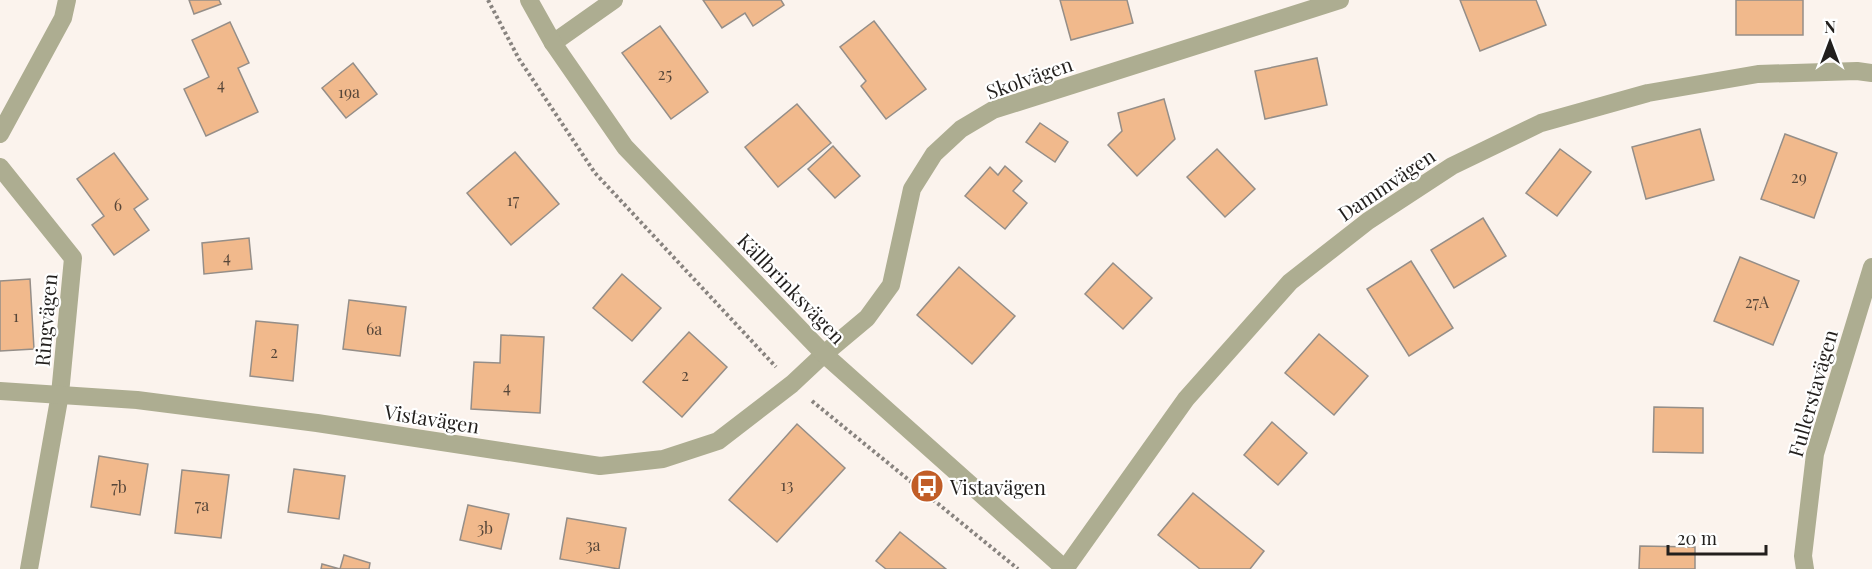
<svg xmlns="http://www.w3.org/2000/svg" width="1872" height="569" font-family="'Playfair Display',serif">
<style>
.building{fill:#f1b98c;stroke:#958e88;stroke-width:1.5}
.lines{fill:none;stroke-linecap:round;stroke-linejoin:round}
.path{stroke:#88837f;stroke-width:4;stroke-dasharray:3 3;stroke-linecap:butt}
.minor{stroke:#adad91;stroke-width:18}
.tertiary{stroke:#adad91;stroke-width:18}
.labels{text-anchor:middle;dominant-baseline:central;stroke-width:4.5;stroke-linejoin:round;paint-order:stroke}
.number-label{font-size:16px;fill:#564639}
.street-label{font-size:20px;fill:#221f1d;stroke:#fff}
.poi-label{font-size:20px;fill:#221f1d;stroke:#fff;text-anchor:start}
</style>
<rect width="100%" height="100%" fill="#fbf3ed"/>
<g class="building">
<polygon points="189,0 219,0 221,4 194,14"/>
<polygon points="703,0 781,0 784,5 753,26 745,13 722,28"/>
<polygon points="1060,0 1127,0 1133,23 1071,40"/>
<polygon points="1460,0 1536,0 1546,25 1480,51"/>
<rect x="1736" y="0" width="67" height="35"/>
<polygon points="874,21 926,89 886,119 861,86 866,81 840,47"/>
<polygon points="230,22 249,63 238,68 258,112 206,136 184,89 209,77 192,40"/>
<polygon points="660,26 708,92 671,119 622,53"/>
<polygon points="1317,58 1327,105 1265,119 1255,71"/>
<polygon points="353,63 377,94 346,118 322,88"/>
<polygon points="1164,99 1175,139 1137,176 1108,145 1122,131 1118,113"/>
<polygon points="797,104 831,143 778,187 745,147"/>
<polygon points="1040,123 1068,142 1055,162 1026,142"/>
<polygon points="1700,129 1714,180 1646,199 1632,147"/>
<polygon points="1785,134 1837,153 1814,218 1761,199"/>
<polygon points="833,146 860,176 835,198 808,169"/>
<polygon points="1217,149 1255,189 1225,217 1187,177"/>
<polygon points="1560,149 1591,172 1557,216 1526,193"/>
<polygon points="515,152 559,204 511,245 467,193"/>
<polygon points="114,153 148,199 134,209 149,230 114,255 92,225 104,216 77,179"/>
<polygon points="1005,166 1022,181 1013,191 1027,203 1005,229 965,196 990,167 998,175"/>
<polygon points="1483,218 1506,256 1454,288 1431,250"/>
<polygon points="249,238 252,269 204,274 202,243"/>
<polygon points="1740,257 1799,281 1773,345 1714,321"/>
<polygon points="1411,261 1453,328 1409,356 1367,289"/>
<polygon points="1113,263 1152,298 1123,329 1085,294"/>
<polygon points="959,267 1015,316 972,364 917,315"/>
<polygon points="622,274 661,308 632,341 593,308"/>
<polygon points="30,279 34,349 0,351 0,281"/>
<polygon points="349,300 406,307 400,356 343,349"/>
<polygon points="256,321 298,325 293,381 250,376"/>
<polygon points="689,332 727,367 682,417 643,382"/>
<polygon points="1319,334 1368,376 1334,415 1285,373"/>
<polygon points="501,335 544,337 540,413 471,409 474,362 500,363"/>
<polygon points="1654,407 1703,408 1703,453 1653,452"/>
<polygon points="1272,422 1307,453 1278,485 1244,455"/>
<polygon points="797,424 845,468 777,542 729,500"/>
<polygon points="99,456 148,464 140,515 91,507"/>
<polygon points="294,469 345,476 339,519 288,512"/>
<polygon points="182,470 229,475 221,538 175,533"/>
<polygon points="1193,493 1264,551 1250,569 1200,569 1158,535"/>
<polygon points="468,505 509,514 501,549 460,540"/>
<polygon points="567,518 626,528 619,569 560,559"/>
<polygon points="900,532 946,569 886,569 876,561"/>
<polygon points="1640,546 1695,547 1695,569 1639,569"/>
<polygon points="344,555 370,563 369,569 321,569 322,564 340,569"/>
</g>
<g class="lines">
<g class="path">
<polyline points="488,0 519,59 595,173 776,367"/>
<polyline points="812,401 1018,569"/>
</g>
<g class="minor">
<polyline points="553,43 614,0"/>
<polyline points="0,134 63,18 67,0"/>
<polyline points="0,167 73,258 60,394 29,569"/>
<polyline points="0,391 137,400 317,423 600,466 663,459 718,441 792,384 824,354 867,318 891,285 912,189 934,154 961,129 993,110 1340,0"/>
<polyline points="1065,569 1186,399 1290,282 1368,221 1452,166 1541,123 1648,93 1758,74 1857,71 1872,73"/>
<polyline points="1805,569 1803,556 1815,454 1872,267"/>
</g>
<polyline class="tertiary" points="529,0 553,43 625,147 824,354 1065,569"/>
</g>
<defs>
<symbol id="bus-disc" viewBox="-11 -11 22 22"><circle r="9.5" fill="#c15d27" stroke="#fff"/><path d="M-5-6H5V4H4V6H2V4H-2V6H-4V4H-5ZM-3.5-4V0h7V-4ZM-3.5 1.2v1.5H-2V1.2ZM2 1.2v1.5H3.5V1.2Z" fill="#fff"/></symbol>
</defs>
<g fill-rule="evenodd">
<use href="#bus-disc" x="908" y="467" width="38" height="38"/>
</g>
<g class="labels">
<g class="number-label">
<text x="665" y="73">25</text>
<text x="221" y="83">4</text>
<text x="349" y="91">19a</text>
<text x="1799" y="176">29</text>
<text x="513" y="199">17</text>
<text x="118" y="204">6</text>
<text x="227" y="256">4</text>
<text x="1757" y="301">27A</text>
<text x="16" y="315">1</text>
<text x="374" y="328">6a</text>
<text x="274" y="351">2</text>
<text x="685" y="374">2</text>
<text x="507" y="386">4</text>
<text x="787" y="484">13</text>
<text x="119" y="486">7b</text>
<text x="202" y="504">7a</text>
<text x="485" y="527">3b</text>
<text x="593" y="544">3a</text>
</g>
<g class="street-label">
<text transform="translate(1029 77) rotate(-19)">Skolvägen</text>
<text transform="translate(1386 184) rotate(-34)">Dammvägen</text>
<text transform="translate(792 288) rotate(46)">Källbrinksvägen</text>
<text transform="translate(45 320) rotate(-85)">Ringvägen</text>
<text transform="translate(1812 393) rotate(-74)">Fullerstavägen</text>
<text transform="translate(432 418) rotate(9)">Vistavägen</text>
</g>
<g class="poi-label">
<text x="950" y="486">Vistavägen</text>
</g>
</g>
<g transform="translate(1830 42)" stroke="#ffffff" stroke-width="4.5" paint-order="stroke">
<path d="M0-4.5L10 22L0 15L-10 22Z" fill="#221f1d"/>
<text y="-9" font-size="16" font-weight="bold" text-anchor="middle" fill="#221f1d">N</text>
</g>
<path d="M1668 545v9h98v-9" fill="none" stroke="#221f1d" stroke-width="3"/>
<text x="1677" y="545" font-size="18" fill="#221f1d" stroke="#ffffff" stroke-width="4.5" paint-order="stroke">20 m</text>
</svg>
